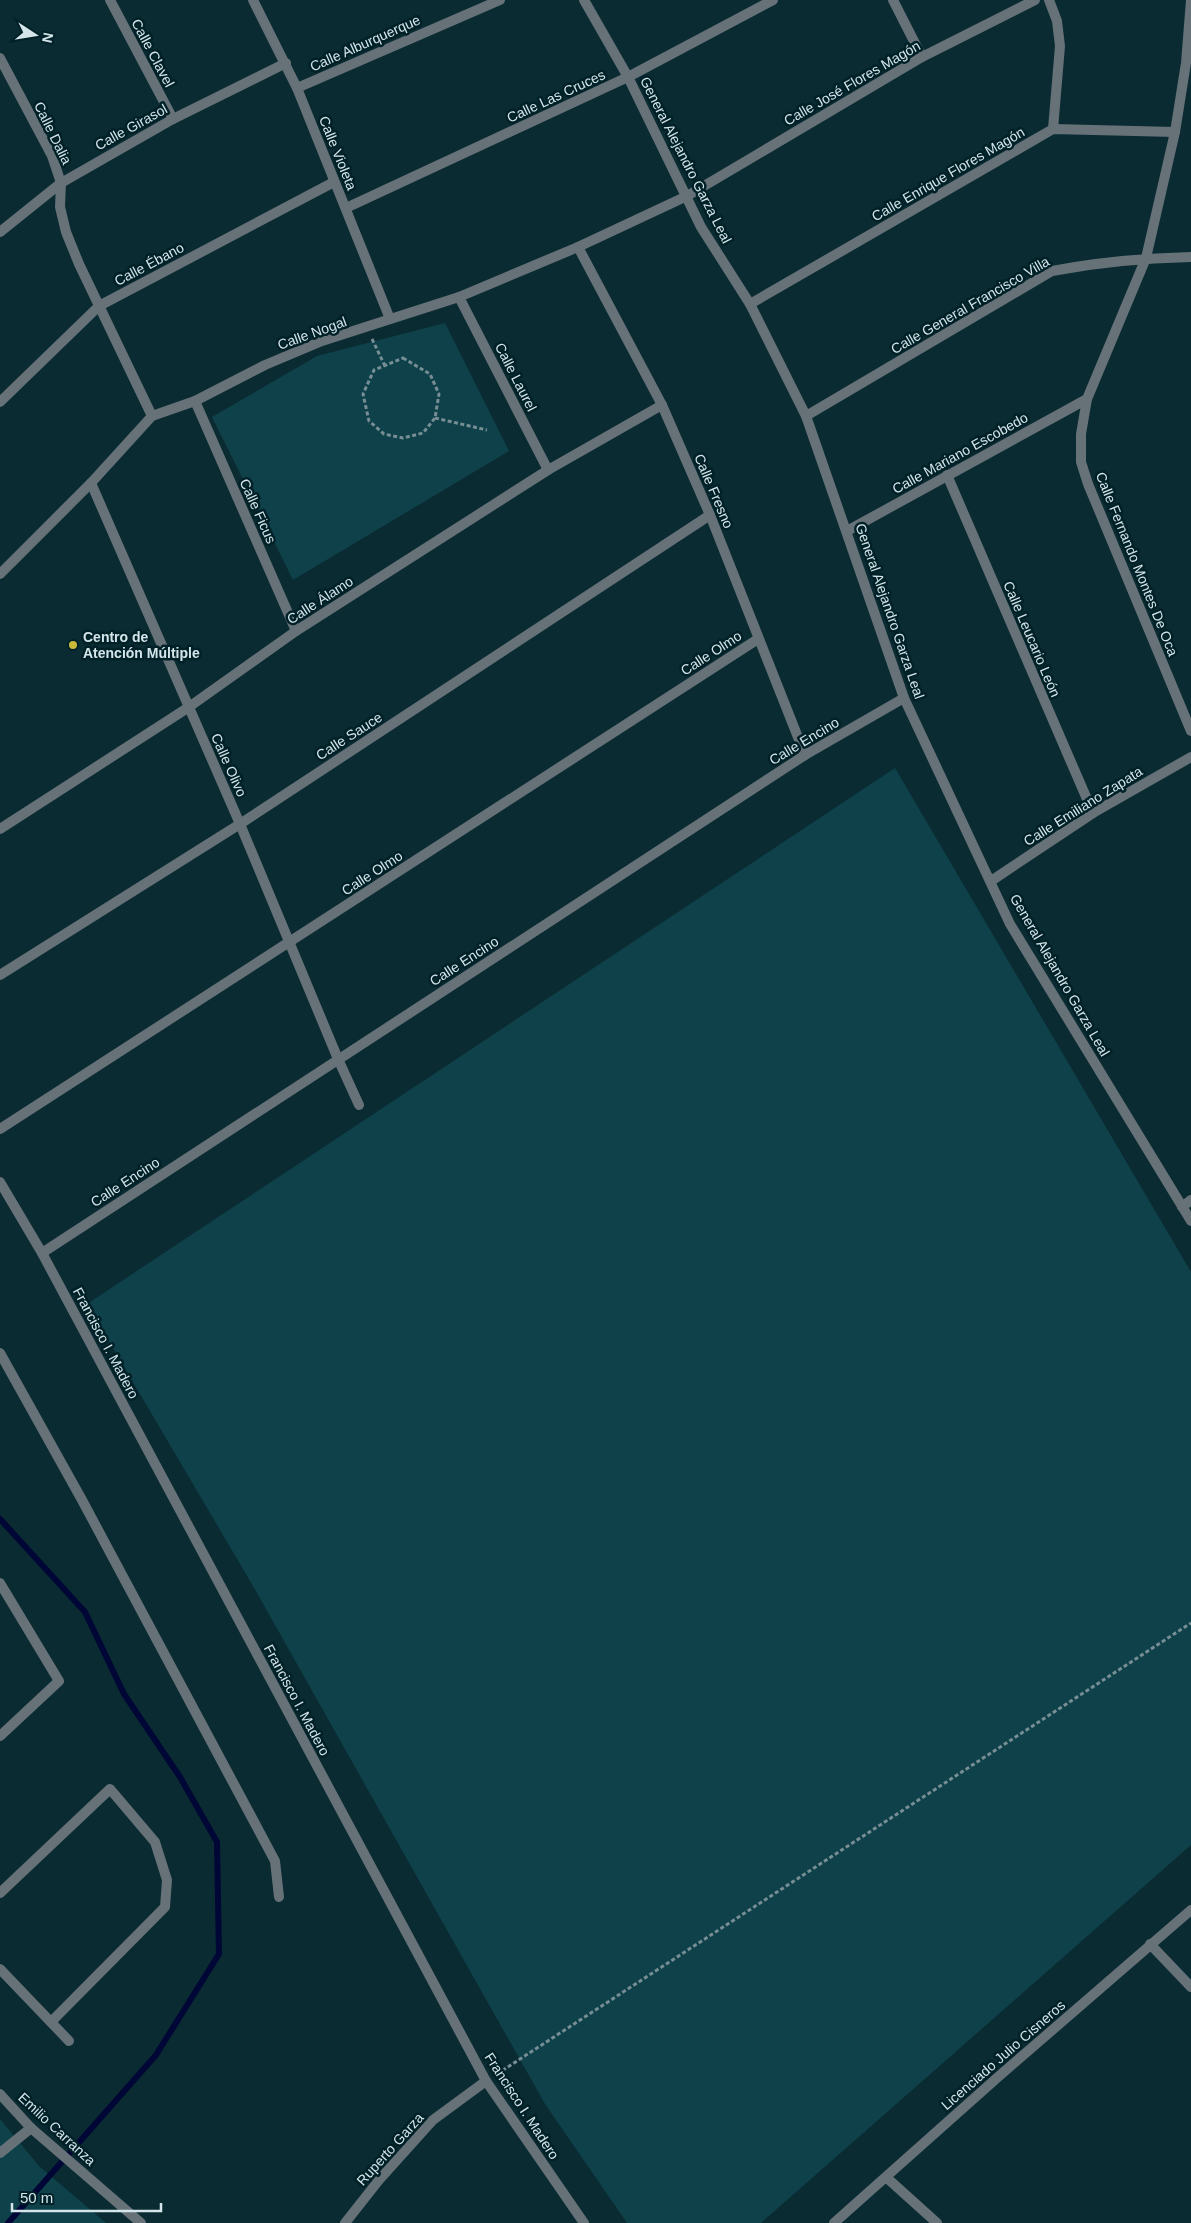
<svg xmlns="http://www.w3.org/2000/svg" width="1191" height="2223" font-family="Helvetica,sans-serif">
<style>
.green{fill:#0f414b}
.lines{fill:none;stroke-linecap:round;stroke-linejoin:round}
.stream{stroke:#000635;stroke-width:6}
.path{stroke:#768e94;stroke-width:3;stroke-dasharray:4 2.5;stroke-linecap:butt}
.minor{stroke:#667178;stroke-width:10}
.tertiary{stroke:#667178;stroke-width:10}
.poi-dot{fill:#c9ba3a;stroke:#012128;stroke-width:2}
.labels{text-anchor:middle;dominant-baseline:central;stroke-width:5;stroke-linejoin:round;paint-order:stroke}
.street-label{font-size:14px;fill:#d4e5ea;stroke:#012128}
.poi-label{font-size:14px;font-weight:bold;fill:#d4e5ea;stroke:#012128;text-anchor:start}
</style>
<rect width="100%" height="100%" fill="#0a2b32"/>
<g class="green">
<polygon points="445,323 509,451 293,580 212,417 317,356"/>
<polygon points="895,768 1191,1272 1191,1845 761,2223 627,2223 545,2104 253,1586 87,1304"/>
<polygon points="0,2119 39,2166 106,2223 0,2223"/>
</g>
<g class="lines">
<polyline class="stream" points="0,1519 85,1612 124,1694 180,1777 217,1842 219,1954 156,2055 8,2223"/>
<g class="path">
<polyline points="372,339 385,366"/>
<polygon points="403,358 430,374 439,394 435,418 423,433 403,438 384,434 369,421 363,394 374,370"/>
<polyline points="435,418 487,430"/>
<polyline points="497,2074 1191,1623"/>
</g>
<g class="minor">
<polyline points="110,0 173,119"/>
<polyline points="253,0 297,88 390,319"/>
<polyline points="584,0 628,77 701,227 750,304 806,416 904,698 1010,924 1191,1221"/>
<polyline points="893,0 922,57"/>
<polyline points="1049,0 1057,21 1060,46 1053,129"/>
<polyline points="1191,0 1186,63 1175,132 1146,258 1087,399 1081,434 1081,462 1088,484 1191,731"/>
<polyline points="0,58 52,156 61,183 60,207 66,232 79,264 152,416"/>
<polyline points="297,88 500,0"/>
<polyline points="346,208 628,77 773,0"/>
<polyline points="0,232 61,183 173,119 286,63"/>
<polyline points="578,247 662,405 710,515 805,755"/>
<polyline points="459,297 548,470"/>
<polyline points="750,304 1053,129 1175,132"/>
<polyline points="195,401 296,631"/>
<polyline points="0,402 99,306 334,182"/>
<path d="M806,416L1052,271C1099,262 1144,258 1191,257"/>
<polyline points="947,475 1093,813"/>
<polyline points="91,483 240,824 338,1059 359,1105"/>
<polyline points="847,531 1087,399"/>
<polyline points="0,574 91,483 152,416 195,401 265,365 322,341 459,297 578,247 687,196 922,57 1035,0"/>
<polyline points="0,829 189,707 296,631 548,470 662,405"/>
<polyline points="991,881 1093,813 1191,757"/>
<polyline points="0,975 240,824 710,515"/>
<polyline points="0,1129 758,639"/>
<polyline points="0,1182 42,1253 486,2081 584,2223"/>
<polyline points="1182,1207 1191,1200"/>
<polyline points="42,1253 805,755 904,698"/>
<polyline points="0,1353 82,1500 275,1861 279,1897"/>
<polyline points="0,1583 59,1681 0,1736"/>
<polyline points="0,1893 110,1789 155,1842 167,1880 165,1907 51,2022"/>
<polyline points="1150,1944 1191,1987"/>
<polyline points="0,1969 69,2041"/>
<polyline points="0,2094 31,2128 141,2223"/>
<polyline points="0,2153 31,2128"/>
<polyline points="887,2178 937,2223"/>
<polyline points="345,2223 379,2180 433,2120 486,2081"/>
</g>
<polyline class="tertiary" points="834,2223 998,2077 1191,1910"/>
</g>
<circle class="poi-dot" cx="73" cy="645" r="5"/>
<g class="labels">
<g class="street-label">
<text transform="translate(365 43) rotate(-24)">Calle Alburquerque</text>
<text transform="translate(153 53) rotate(62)">Calle Clavel</text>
<text transform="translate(852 83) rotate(-30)">Calle José Flores Magón</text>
<text transform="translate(556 96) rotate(-25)">Calle Las Cruces</text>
<text transform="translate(131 127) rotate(-29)">Calle Girasol</text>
<text transform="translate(53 133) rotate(64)">Calle Dalia</text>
<text transform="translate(338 153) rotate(68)">Calle Violeta</text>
<text transform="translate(686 160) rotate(63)">General Alejandro Garza Leal</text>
<text transform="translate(948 174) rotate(-30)">Calle Enrique Flores Magón</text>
<text transform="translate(149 264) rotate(-28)">Calle Ébano</text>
<text transform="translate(970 305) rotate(-30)">Calle General Francisco Villa</text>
<text transform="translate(312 333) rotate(-20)">Calle Nogal</text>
<text transform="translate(516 377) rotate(63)">Calle Laurel</text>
<text transform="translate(960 453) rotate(-29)">Calle Mariano Escobedo</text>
<text transform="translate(714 491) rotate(67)">Calle Fresno</text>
<text transform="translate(258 511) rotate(66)">Calle Ficus</text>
<text transform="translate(1137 564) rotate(68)">Calle Fernando Montes De Oca</text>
<text transform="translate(320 600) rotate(-33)">Calle Álamo</text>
<text transform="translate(890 611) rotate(71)">General Alejandro Garza Leal</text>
<text transform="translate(1032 639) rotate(67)">Calle Leucario León</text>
<text transform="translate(711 653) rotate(-33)">Calle Olmo</text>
<text transform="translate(349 736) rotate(-33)">Calle Sauce</text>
<text transform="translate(804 741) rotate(-31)">Calle Encino</text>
<text transform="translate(229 765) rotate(66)">Calle Olivo</text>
<text transform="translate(1083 806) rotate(-32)">Calle Emiliano Zapata</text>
<text transform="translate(372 873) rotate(-33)">Calle Olmo</text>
<text transform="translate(464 961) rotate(-33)">Calle Encino</text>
<text transform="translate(1060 975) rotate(60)">General Alejandro Garza Leal</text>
<text transform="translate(125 1182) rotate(-33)">Calle Encino</text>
<text transform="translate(106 1343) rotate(62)">Francisco I. Madero</text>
<text transform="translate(297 1700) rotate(62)">Francisco I. Madero</text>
<text transform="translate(1003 2055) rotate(-41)">Licenciado Julio Cisneros</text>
<text transform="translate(522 2106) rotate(57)">Francisco I. Madero</text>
<text transform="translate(57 2129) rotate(43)">Emilio Carranza</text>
<text transform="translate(390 2149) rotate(-48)">Ruperto Garza</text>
</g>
<g class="poi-label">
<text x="83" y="637">Centro de<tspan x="83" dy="16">Atención Múltiple</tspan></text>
</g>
</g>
<g transform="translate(35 35) rotate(102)" stroke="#012128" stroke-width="4" paint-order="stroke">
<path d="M0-4L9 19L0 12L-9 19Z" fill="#d4e5ea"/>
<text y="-8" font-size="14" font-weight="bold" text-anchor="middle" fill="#d4e5ea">N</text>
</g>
<path d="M12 2203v8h149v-8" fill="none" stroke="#d4e5ea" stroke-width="2.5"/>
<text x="20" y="2203" font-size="15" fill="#d4e5ea" stroke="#012128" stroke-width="4" paint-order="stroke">50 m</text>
</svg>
